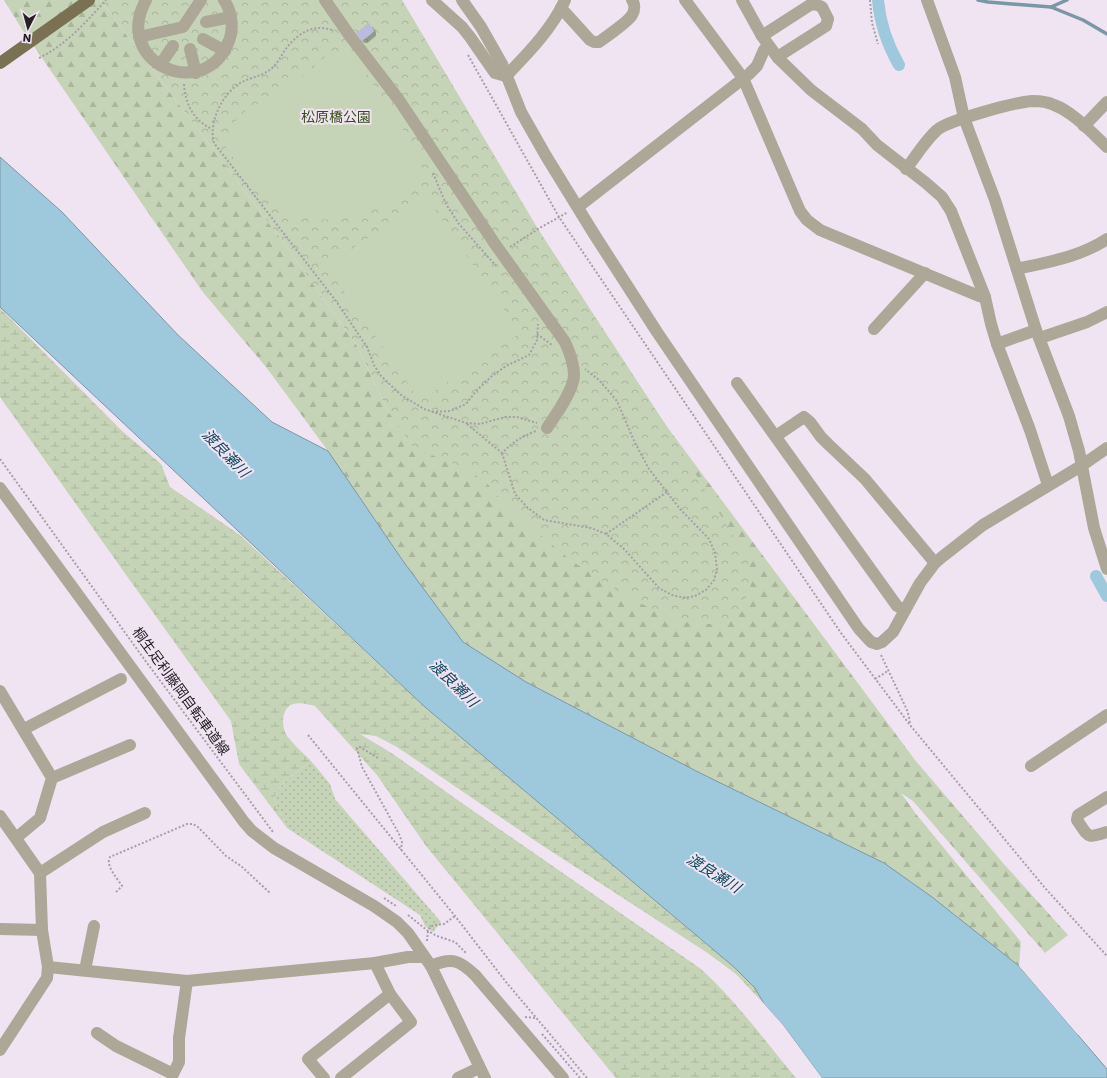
<svg xmlns="http://www.w3.org/2000/svg" width="1107" height="1078" font-family="Poppins,'Noto Sans JP',sans-serif">
<style>
.grass{fill:url(#grass-dots)}
.forest{fill:url(#forest-firs)}
.wetland{fill:url(#wetland-marsh)}
.park{fill:url(#park-crowns)}
.garden{fill:#c5d4b6}
.water{fill:#9ec9dd;stroke:#7a97a6}
.pier{fill:#f0e4f2}
.lines{fill:none;stroke-linecap:round;stroke-linejoin:round}
.stream{stroke:#7a97a6;stroke-width:3.5}
.canal{stroke:#9ec9dd;stroke-width:12}
.building{fill:#bbbae0;filter:url(#shadow)}
.path{stroke:#a79ea9;stroke-width:2;stroke-dasharray:2 2;stroke-linecap:butt}
.minor{stroke:#aca796;stroke-width:12}
.major{stroke:#7a7052;stroke-width:12}
.labels{text-anchor:middle;dominant-baseline:central;stroke-width:4;stroke-linejoin:round;paint-order:stroke}
.park-label{font-size:14px;fill:#384e18;stroke:#f0e4f2}
.street-label{font-size:14px;fill:#252126;stroke:#f0e4f2}
.water-label{font-size:15px;font-style:italic;fill:#0e485d;stroke:#f0e4f2}
</style>
<defs>
<pattern id="grass-dots" width="8" height="8" patternUnits="userSpaceOnUse"><rect width="8" height="8" fill="#c5d4b6"/><path d="M2 2h.1M6 6h.1" fill="none" stroke="#a9b69c" stroke-width="1.8" stroke-linecap="round"/></pattern>
<pattern id="forest-firs" width="22" height="20" patternUnits="userSpaceOnUse"><rect width="22" height="20" fill="#c5d4b6"/><path d="M5 1l3.5 6h-7zM16 11l3.5 6h-7z" fill="#a9b69c"/></pattern>
<pattern id="wetland-marsh" width="20" height="14" patternUnits="userSpaceOnUse"><rect width="20" height="14" fill="#c5d4b6"/><path d="M1 5h8M5 5V1M11 12h8M15 12V8" fill="none" stroke="#a9b69c"/></pattern>
<pattern id="park-crowns" width="20" height="18" patternUnits="userSpaceOnUse"><rect width="20" height="18" fill="#c5d4b6"/><path d="M2 6a3 3 0 1 1 6 0M12 15a3 3 0 1 1 6 0" fill="none" stroke="#a9b69c"/></pattern>
<filter id="shadow"><feDropShadow dx="3.5" dy="3.5" stdDeviation="0" flood-color="#0004"/></filter>
</defs>
<rect width="100%" height="100%" fill="#f0e4f2"/>
<path class="grass" d="M311,761L330,784L335,799L441,922L433,932L425,926L420,915L287,828C284,816 278,812 275,802C270,789 302,769 311,761Z"/>
<polygon class="forest" points="4,0 100,0 284,243 357,346 389,413 608,337 665,424 915,760 1003,863 1068,935 1045,953 913,801 901,793 916,814 1021,942 1019,966 932,897 884,863 698,772 526,682 463,642 403,561 328,451 266,367 202,291 20,26"/>
<path class="wetland" d="M0,308L122,431L161,464L170,487L240,535L425,707L734,967L755,988L764,1004L736,974L706,952L537,842L397,747L376,736L360,734L393,754L459,801L701,969C737,1002 765,1041 796,1078H616L426,846L377,775L315,706C308,704 300,702 293,704C281,708 281,727 287,736C294,745 303,753 311,761C302,769 270,789 275,802C278,812 284,816 287,828L239,764L231,721L124,572L0,397Z"/>
<polygon class="park" points="100,0 402,0 538,229 665,424 748,560 751,583 742,611 731,621 722,623 709,624 684,622 630,599 569,559 506,506 485,481 459,466 414,448 389,413 357,346 284,243"/>
<g class="garden">
<path d="M335,51L349,52C372,84 397,116 415,151C418,157 423,165 423,173C423,184 405,195 396,200C352,223 301,231 261,194C257,190 253,184 250,180C241,168 233,157 225,146L227,136L234,123L245,111L271,97L307,73L326,56Z"/>
<polygon points="427,198 520,333 420,401 327,266"/>
</g>
<polygon class="water" points="0,157 62,212 178,335 272,422 328,451 403,561 463,642 526,682 698,772 884,863 932,897 1019,966 1107,1069 1107,1078 822,1078 783,1025 764,1004 755,988 734,967 425,707 0,307"/>
<g class="pier">
<polygon points="1019,964 1021,965 1079,1034 1078,1035 1019,966"/>
<polygon points="759,998 783,1025 822,1078 820,1078 781,1026 763,1005"/>
</g>
<g class="lines">
<g class="stream">
<polyline points="978,0 988,2 1051,7 1083,20 1107,34"/>
<polyline points="1051,7 1067,0"/>
</g>
<g class="canal">
<path d="M878,0C880,24 887,44 899,65"/>
<polyline points="1096,576 1107,596"/>
</g>
</g>
<polygon class="building" points="369,23 374,31 362,41 356,33"/>
<g class="lines">
<g class="path">
<polyline points="870,0 872,23 878,44"/>
<path d="M332,30C312,23 296,35 285,50C281,56 278,63 272,68C263,76 252,77 242,82C223,92 208,122 214,143L336,301L367,347L374,365L381,376L401,395L424,409L466,423L480,424L505,417H517L537,423"/>
<polyline points="468,55 559,217 841,633 910,725 1045,888 1107,956"/>
<path d="M39,58C66,45 86,22 106,0"/>
<path d="M184,84C185,104 194,121 212,129"/>
<polyline points="433,173 446,204 459,224 496,266"/>
<polyline points="510,247 538,229 568,212"/>
<polyline points="537,334 552,345"/>
<polyline points="432,412 450,411 466,404 477,390 492,376 506,366 529,355 537,340 538,324"/>
<path d="M467,424L502,453C513,442 521,437 536,431"/>
<polyline points="502,453 515,494 527,507 544,520 591,528 606,534 624,549 659,588 672,595 685,598 695,596 706,590 714,580 717,569 715,553 709,539 680,509 649,469 635,443 617,401 599,380 585,369"/>
<polyline points="0,459 147,663 273,832"/>
<polyline points="606,534 667,492"/>
<polyline points="881,655 907,710 909,717 910,724"/>
<polyline points="875,679 885,673 888,670"/>
<polyline points="308,735 455,916 506,982 587,1078"/>
<polyline points="378,758 360,747 357,748 362,767 399,834 402,842 401,850"/>
<path d="M116,892L122,886C117,878 105,865 110,857L187,824H193L198,827L226,856L241,866L270,893"/>
<polyline points="384,898 396,906"/>
<polyline points="408,915 428,931 437,936 455,942 467,954"/>
<polyline points="427,941 428,931 430,927 434,925 444,924 455,916"/>
<polyline points="525,1017 536,1018"/>
<polyline points="542,1034 580,1078"/>
</g>
<g class="minor">
<path d="M146,0C111,63 205,104 229,41C234,28 232,12 224,0"/>
<path d="M325,0L350,36L399,100L495,244L565,342C570,353 574,364 574,375C574,390 555,416 547,428"/>
<path d="M432,0L462,27L470,37L495,73L506,76C528,53 552,29 565,0"/>
<polyline points="462,0 481,27 502,64 521,112 546,156 594,234 657,332 859,629 871,642 877,644 882,642 893,632 920,583 935,563 942,557 983,525 1081,466 1107,448"/>
<polyline points="685,0 743,78 800,211 807,220 820,230 979,296 985,297"/>
<polyline points="742,0 762,36 778,58 811,90 862,129 877,145 926,183 942,197 951,211 985,297 991,324 997,344 1030,430 1048,485"/>
<polyline points="927,0 955,77 964,118 995,200 1036,330 1069,416 1079,451 1094,528 1107,569"/>
<path d="M561,8L590,40L594,42H599C606,37 629,21 632,15C635,10 635,4 632,0"/>
<polyline points="206,22 231,17"/>
<polyline points="762,36 810,5 815,4 822,7 828,19 826,26 782,54 778,58"/>
<polyline points="139,37 183,27 201,0"/>
<polyline points="203,39 225,51"/>
<polyline points="190,49 196,73"/>
<polyline points="160,65 173,46"/>
<polyline points="1084,126 1107,102"/>
<path d="M906,169C916,156 925,141 937,130C949,120 1016,102 1033,101C1040,101 1048,102 1054,105C1072,111 1093,134 1107,147"/>
<polyline points="578,207 749,74 757,66 764,50 768,45"/>
<path d="M1017,269C1048,262 1080,257 1107,239"/>
<polyline points="874,329 925,273"/>
<polyline points="1040,338 1087,322 1107,312"/>
<polyline points="997,344 1036,330"/>
<polyline points="737,383 897,606 905,610"/>
<polyline points="776,436 804,417 810,422 821,437 828,444 865,479 935,563"/>
<polyline points="0,488 244,822 252,831 274,848 374,906 397,922 408,933 431,966 485,1078"/>
<polyline points="0,691 52,778 40,818 16,838"/>
<polyline points="24,729 121,679"/>
<polyline points="1031,766 1107,715"/>
<polyline points="52,778 130,745"/>
<path d="M1107,797L1078,815L1077,820C1089,837 1086,839 1107,832"/>
<polyline points="0,816 40,873 42,930 48,967 47,978 0,1050"/>
<polyline points="40,873 103,832 145,813"/>
<polyline points="0,929 42,930"/>
<path d="M431,966C452,957 459,960 475,975L563,1078"/>
<polyline points="48,967 187,981 375,963 408,957 424,957"/>
<polyline points="85,970 94,926"/>
<polyline points="97,1033 116,1046 173,1074 179,1062 179,1038 187,981"/>
<polyline points="324,1078 308,1059 390,994"/>
<polyline points="341,1078 411,1022 390,994 375,963"/>
<polyline points="458,1078 479,1068"/>
</g>
<polyline class="major" points="0,63 89,0"/>
</g>
<g class="labels">
<g class="park-label">
<text x="336" y="117">松原橋公園</text>
</g>
<g class="street-label">
<text transform="translate(181 691) rotate(54)">桐生足利藤岡自転車道線</text>
</g>
<g class="water-label">
<text transform="translate(226 453) rotate(46)">渡良瀬川</text>
<text transform="translate(454 683) rotate(44)">渡良瀬川</text>
<text transform="translate(714 873) rotate(32)">渡良瀬川</text>
</g>
</g>
<g transform="translate(28 28) rotate(186)" stroke="#f0e4f2" stroke-width="3" paint-order="stroke">
<path d="M0-3L7 15L0 10L-7 15Z" fill="#252126"/>
<text y="-6" font-size="11" font-weight="bold" text-anchor="middle" fill="#252126">N</text>
</g>
</svg>
